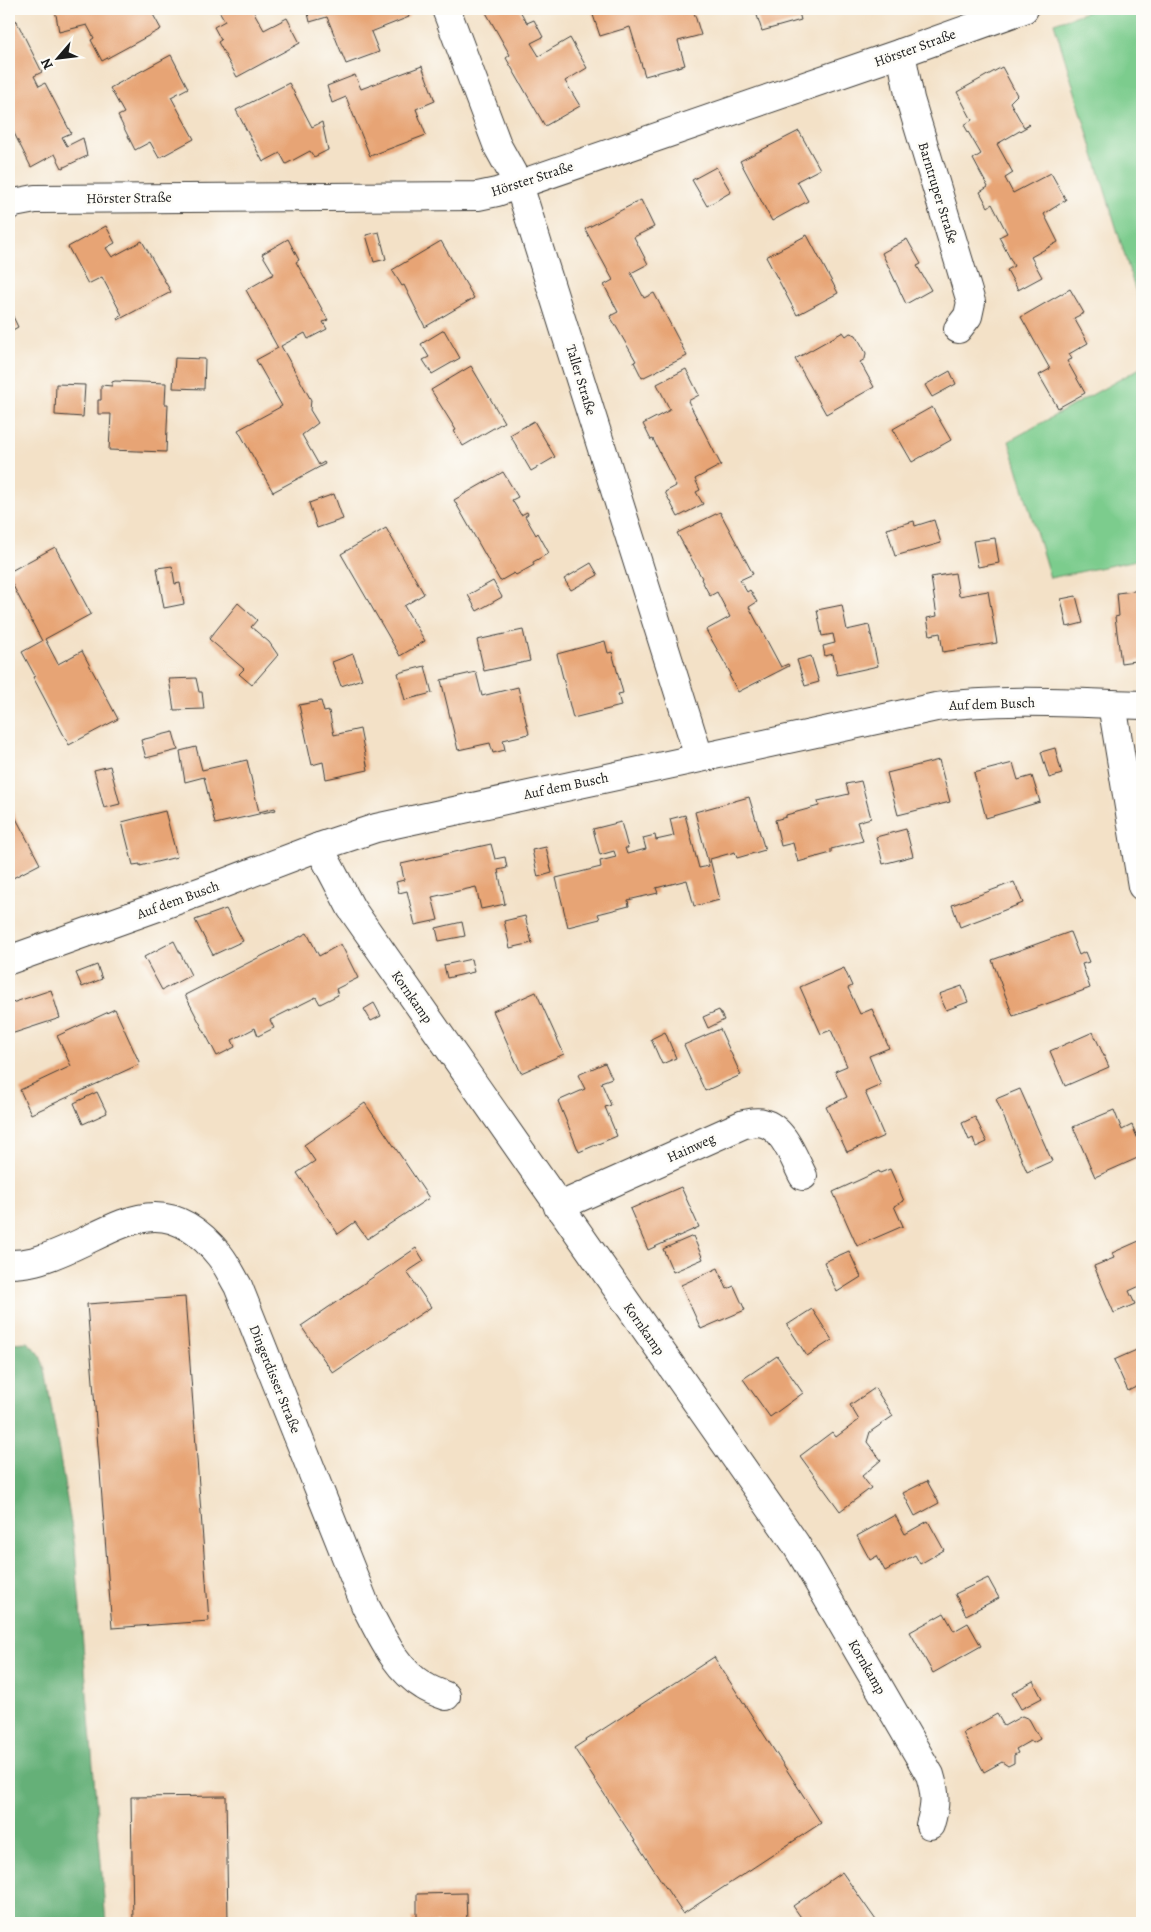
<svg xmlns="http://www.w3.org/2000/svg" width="1151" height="1932" font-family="Alegreya,serif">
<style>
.green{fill:#7ccc8d;stroke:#4c7454}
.forest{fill:#65b078;stroke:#40664a}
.building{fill:#e7a474}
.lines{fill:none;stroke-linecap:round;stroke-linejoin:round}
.minor-casing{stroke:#3c3a36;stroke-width:30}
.minor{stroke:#fff;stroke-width:28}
.labels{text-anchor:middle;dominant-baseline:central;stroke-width:5;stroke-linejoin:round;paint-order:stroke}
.street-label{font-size:14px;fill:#1c1c1c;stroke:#fdfcf7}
</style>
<rect width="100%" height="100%" fill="#fdfcf7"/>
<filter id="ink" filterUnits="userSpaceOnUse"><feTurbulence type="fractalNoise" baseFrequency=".02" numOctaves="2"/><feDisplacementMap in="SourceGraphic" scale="10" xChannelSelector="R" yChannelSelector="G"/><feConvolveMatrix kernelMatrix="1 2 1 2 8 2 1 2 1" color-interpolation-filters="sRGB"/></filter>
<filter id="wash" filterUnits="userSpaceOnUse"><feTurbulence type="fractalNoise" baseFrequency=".0096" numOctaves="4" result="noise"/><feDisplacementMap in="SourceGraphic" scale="20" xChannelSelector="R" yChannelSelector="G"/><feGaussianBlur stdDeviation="1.12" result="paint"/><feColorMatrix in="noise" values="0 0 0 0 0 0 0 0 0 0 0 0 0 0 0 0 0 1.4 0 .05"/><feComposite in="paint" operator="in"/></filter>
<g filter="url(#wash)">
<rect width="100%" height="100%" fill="#f3e1c7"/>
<g class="green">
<polygon points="1095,9 1142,9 1142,312 1054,23"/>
<polygon points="1142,367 1142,559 1050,578 1009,441"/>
</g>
<polygon class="forest" points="27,1342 39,1353 45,1369 75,1547 106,1923 9,1923 9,1343"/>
<g id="blocks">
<g class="building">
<polygon points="55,9 150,9 161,29 102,61 91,40 94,38 87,25 59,32"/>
<polygon points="218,9 252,9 264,30 287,18 300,43 237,77 218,42 221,40 214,27 225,21"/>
<polygon points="307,9 406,9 409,17 371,32 379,52 346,64 327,17 310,22"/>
<polygon points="484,9 519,9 527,23 534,20 543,37 531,43 539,56 570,38 587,68 565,81 580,106 545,126 506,58 510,55"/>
<polygon points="591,9 625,9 627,13 642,9 693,9 701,35 678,41 685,65 645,76 630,27 600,36"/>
<polygon points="755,9 798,9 801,20 762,31"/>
<polygon points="16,20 42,72 34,76 39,86 45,83 71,133 62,137 67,146 83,138 87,156 62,168 55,154 31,167 9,123 9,24"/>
<polygon points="171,55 188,88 171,97 194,139 159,158 150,142 135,150 118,116 124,113 110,88"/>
<polygon points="422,66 435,101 416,109 426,135 370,156 346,97 332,103 327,86 355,75 361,89"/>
<polygon points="1002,67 1017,95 1010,102 1024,127 1029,124 1030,125 997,144 1013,173 1005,178 1013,193 1051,173 1066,200 1044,214 1058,242 1031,257 1042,277 1018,290 1007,270 1014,266 999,237 1007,233 992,204 988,207 980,192 988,187 973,159 981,154 964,125 972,120 957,92"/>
<polygon points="289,83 312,127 322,122 328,150 314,157 310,151 286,164 280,153 263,162 236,110"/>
<polygon points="799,131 820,169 797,181 808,201 772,221 740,161"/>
<polygon points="716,167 731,192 707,206 692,180"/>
<polygon points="641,200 654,227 634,237 648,264 631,273 644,298 654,293 687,356 642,378 634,362 636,361 610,316 618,312 604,285 613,280 585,229"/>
<polygon points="106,226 115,243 106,248 112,257 142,241 171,292 118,320 117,318 122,315 102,277 88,284 68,247"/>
<polygon points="379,232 386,259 374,262 366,235"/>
<polygon points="807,235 838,293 797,315 766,257"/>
<polygon points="288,239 299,260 296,262 328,320 323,322 327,329 308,339 305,333 281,346 311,400 310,410 318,423 302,435 319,465 324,462 325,464 273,492 238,430 282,406 256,360 278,348 246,290 274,274 262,254"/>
<polygon points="907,239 921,264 917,266 931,290 906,304 882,253"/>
<polygon points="441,241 474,298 425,327 404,285 402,286 392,270"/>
<polygon points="1070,289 1084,313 1074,318 1088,343 1069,354 1072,359 1067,361 1085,393 1058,408 1039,375 1050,369 1021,317"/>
<polygon points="9,308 18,327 9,332"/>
<polygon points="444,330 460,358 432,374 423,360 429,357 421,344"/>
<polygon points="843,332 846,336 850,333 856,335 866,353 865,359 860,362 874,387 826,414 795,359"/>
<polygon points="175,358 205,359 204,389 173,388"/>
<polygon points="471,366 504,422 463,446 454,431 456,430 431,390"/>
<polygon points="686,369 699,395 688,401 721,465 695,479 700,490 696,492 703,504 678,517 665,492 676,486 653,439 651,440 643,424 670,410 657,384"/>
<polygon points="950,371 956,384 932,397 925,385"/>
<polygon points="115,381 166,383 165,404 168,404 166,452 109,450 111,414 98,414 98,400 101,400 101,385 112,386 112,382"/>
<polygon points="56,384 85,385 83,417 55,415"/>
<polygon points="932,407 951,440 912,462 893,429"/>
<polygon points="534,421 555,457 531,471 510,435"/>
<polygon points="503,472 518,497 512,500 521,515 527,512 528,514 525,516 536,535 538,533 549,553 533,562 534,565 516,575 514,573 500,581 454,500"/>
<polygon points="334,494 343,519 317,528 309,503"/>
<polygon points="720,512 753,574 740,580 747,592 750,590 757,602 749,607 781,667 788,664 789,666 738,692 729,675 731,674 706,630 730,617 717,592 710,596 701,579 702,578 677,533"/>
<polygon points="934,520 941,543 895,556 887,529 914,521 915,526"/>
<polygon points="386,528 424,594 404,606 425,641 400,656 341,554"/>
<polygon points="995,538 999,563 978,567 973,541"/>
<polygon points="55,547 91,614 45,639 58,664 82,651 118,719 69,745 33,677 35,676 22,652 42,641 9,578 9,572"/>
<polygon points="591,563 598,575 571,590 564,579"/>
<polygon points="172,566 175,584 180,583 184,604 164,608 157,568"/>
<polygon points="955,573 959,596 988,591 997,643 943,652 940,633 930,635 927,618 937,616 931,577"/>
<polygon points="493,581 502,597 477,611 468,595"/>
<polygon points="1142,590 1142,660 1121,663 1115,617 1119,616 1117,593"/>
<polygon points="1076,596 1083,623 1067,627 1061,599"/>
<polygon points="238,603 257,620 251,627 269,642 278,655 252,685 239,674 244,669 209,639"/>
<polygon points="842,605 847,630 869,625 878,666 837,675 833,654 825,656 823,646 835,643 833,634 822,636 817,610"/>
<polygon points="523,630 530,661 484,671 477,640"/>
<polygon points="605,641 608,653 612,652 623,693 618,694 621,706 573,718 557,654"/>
<polygon points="353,654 362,679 341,686 332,662"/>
<polygon points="811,656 819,682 805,686 797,660"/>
<polygon points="425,666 432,693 405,700 398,673"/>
<polygon points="476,672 482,696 518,687 529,734 503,740 505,750 493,753 490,743 458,750 441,680"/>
<polygon points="196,678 199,692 202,692 204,709 174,710 169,679"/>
<polygon points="321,701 324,712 329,711 334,735 360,729 368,770 326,779 323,762 312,765 299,705"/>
<polygon points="173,732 178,750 146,758 141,740"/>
<polygon points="196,747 202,770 247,760 259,812 275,808 276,810 215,824 204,777 185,782 180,751"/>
<polygon points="1055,748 1062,774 1049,778 1041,752"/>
<polygon points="939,760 950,802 898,815 887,773"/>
<polygon points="1013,763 1018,780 1032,776 1040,802 986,818 974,773"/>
<polygon points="110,766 120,804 104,808 94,770"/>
<polygon points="861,781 871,818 857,822 863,841 831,849 831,853 798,862 793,843 781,846 775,820 786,817 786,815 819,806 818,801 849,794 846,784"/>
<polygon points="749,797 765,850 737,858 735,852 710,859 720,900 694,906 687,880 656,888 658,893 628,900 629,906 598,914 600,919 568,927 556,878 601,867 600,861 616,857 614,851 600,855 593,829 621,822 628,848 625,848 627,854 646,849 643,838 655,835 656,840 674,836 670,819 685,815 699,868 709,866 695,812"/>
<polygon points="9,805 40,864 9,880"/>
<polygon points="165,811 177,857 140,866 140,864 133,865 122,822"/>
<polygon points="906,829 913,856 883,864 876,837"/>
<polygon points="491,844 495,859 505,857 507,868 498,870 505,904 481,909 476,887 432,897 438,920 415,925 407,891 399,893 396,882 404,880 401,864"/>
<polygon points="546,847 552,873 538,877 532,850"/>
<polygon points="1014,882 1023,903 960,927 952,905"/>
<polygon points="226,909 243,941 213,955 195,920"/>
<polygon points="525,916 532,943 510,948 504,921"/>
<polygon points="462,922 465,936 439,941 436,928"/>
<polygon points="1070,932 1079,955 1085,952 1089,962 1082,964 1090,988 1013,1016 992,960"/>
<polygon points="307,933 319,956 341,944 358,978 336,989 338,995 320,1004 316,997 270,1020 274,1028 258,1036 255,1028 232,1040 235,1047 217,1056 185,995"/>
<polygon points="174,941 191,975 162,990 144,957"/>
<polygon points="471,959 474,972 447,978 444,965"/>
<polygon points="97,965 102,979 82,987 76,973"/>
<polygon points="844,968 852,986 848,988 860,1014 872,1009 889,1048 869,1056 881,1085 865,1092 884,1136 847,1152 826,1107 847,1097 835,1071 847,1066 831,1030 821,1034 800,987"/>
<polygon points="962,986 968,1002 946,1010 939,994"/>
<polygon points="51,990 60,1018 11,1034 9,1026 9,1004"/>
<polygon points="536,992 564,1054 521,1073 493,1011"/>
<polygon points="374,1003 381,1016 371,1021 364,1009"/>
<polygon points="115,1009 140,1064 31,1114 20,1090 71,1066 57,1036"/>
<polygon points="719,1010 724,1020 708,1028 703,1017"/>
<polygon points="720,1029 741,1075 705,1091 684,1045"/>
<polygon points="665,1032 676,1058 662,1064 651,1039"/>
<polygon points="1093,1032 1109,1067 1065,1086 1050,1051"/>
<polygon points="605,1063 612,1078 601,1082 611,1105 605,1107 617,1136 579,1152 558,1101 585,1089 578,1075"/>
<polygon points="1020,1089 1052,1161 1027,1172 996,1099"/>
<polygon points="97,1092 107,1113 83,1124 74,1103"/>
<polygon points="365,1103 429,1198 367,1239 355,1222 338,1234 297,1173 315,1161 304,1145"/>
<polygon points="1114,1110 1122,1130 1132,1125 1142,1149 1142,1156 1095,1177 1073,1127"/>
<polygon points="975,1117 987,1142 976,1147 973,1138 969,1140 962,1123"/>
<polygon points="890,1169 904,1201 894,1206 903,1226 857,1246 833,1192 879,1171 880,1173"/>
<polygon points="681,1187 699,1227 648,1250 630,1209"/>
<polygon points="693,1236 703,1259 673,1272 663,1249"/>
<polygon points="1139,1241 1141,1246 1142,1245 1142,1285 1129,1291 1135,1304 1114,1313 1094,1266 1114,1258 1112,1253"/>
<polygon points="416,1248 424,1261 407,1272 431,1307 333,1373 301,1326"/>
<polygon points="849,1251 861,1277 837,1292 824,1262"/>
<polygon points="718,1268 727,1289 734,1286 745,1310 701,1329 681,1285"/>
<polygon points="185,1297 209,1621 112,1628 87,1304"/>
<polygon points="812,1309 832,1340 807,1356 787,1325"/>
<polygon points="1141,1348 1142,1351 1142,1384 1128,1391 1114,1360"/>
<polygon points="777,1356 803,1393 770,1417 743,1379"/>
<polygon points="875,1388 893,1416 870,1432 867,1442 881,1460 862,1476 871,1488 840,1511 800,1456 832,1432 836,1437 859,1420 850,1405"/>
<polygon points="927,1481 939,1503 915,1516 903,1493"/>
<polygon points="895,1515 905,1534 928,1521 944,1550 920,1564 915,1555 885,1571 877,1556 870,1560 857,1536"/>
<polygon points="988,1578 999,1598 966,1615 955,1594"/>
<polygon points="944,1613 954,1631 968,1623 981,1646 933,1673 910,1632"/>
<polygon points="714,1657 821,1823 683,1914 574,1748"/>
<polygon points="1033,1681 1042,1698 1021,1709 1012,1693"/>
<polygon points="997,1714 1004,1726 1022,1716 1029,1719 1040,1739 1033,1743 1030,1741 1016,1749 1018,1753 1014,1755 1014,1763 1008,1766 1002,1762 984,1772 963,1733"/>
<polygon points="226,1796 228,1923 133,1923 131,1797"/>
<polygon points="842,1872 878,1923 805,1923 793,1906"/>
<polygon points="466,1893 467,1923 412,1923 412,1918 417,1918 417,1894"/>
</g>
</g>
</g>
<g filter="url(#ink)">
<use href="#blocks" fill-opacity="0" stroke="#3c3a36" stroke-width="1"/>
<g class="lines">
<defs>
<g id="minor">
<polyline points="446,9 498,147 519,185 699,757"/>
<polyline points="901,53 910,99 971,302 968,316 958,329"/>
<polyline points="9,206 14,203 35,199 478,196 497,192 901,53 1024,9"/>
<polyline points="1112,704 1142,886"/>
<path d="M319,847L351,908L374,941L795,1543L810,1568L930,1775C936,1795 936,1805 930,1825"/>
<path d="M9,960L219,885L319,847L376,828L422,818L936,707C1004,698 1074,703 1142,705"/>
<path d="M558,1207L744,1124C750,1123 757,1121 763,1123C784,1128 794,1159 803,1176"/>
<path d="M9,1264C17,1264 27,1263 35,1261C107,1242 156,1175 220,1256C227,1265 232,1276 238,1286L366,1607C381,1635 395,1669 424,1686C430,1690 438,1693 446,1696"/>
</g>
</defs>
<use href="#minor" class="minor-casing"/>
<use href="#minor" class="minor"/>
</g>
</g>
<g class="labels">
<g class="street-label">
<text transform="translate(915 48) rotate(-20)">Hörster Straße</text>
<text transform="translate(532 179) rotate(-18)">Hörster Straße</text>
<text transform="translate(938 193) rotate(73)">Barntruper Straße</text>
<text transform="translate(129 198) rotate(-1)">Hörster Straße</text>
<text transform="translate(581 380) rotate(73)">Taller Straße</text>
<text transform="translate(992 704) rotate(-2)">Auf dem Busch</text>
<text transform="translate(566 786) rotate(-12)">Auf dem Busch</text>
<text transform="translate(178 900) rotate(-20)">Auf dem Busch</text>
<text transform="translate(412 997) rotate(55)">Kornkamp</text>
<text transform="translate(691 1148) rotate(-24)">Hainweg</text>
<text transform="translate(644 1329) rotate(55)">Kornkamp</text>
<text transform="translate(275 1379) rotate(68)">Dingerdisser Straße</text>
<text transform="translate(867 1667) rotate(60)">Kornkamp</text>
</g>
</g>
<rect width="1151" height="1932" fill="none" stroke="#fdfcf7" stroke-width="30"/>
<g transform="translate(58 58) rotate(242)" stroke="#fdfcf7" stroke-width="4" paint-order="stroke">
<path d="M0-4L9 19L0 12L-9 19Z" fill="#1c1c1c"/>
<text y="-8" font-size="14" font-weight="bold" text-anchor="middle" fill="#1c1c1c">N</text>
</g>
</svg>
